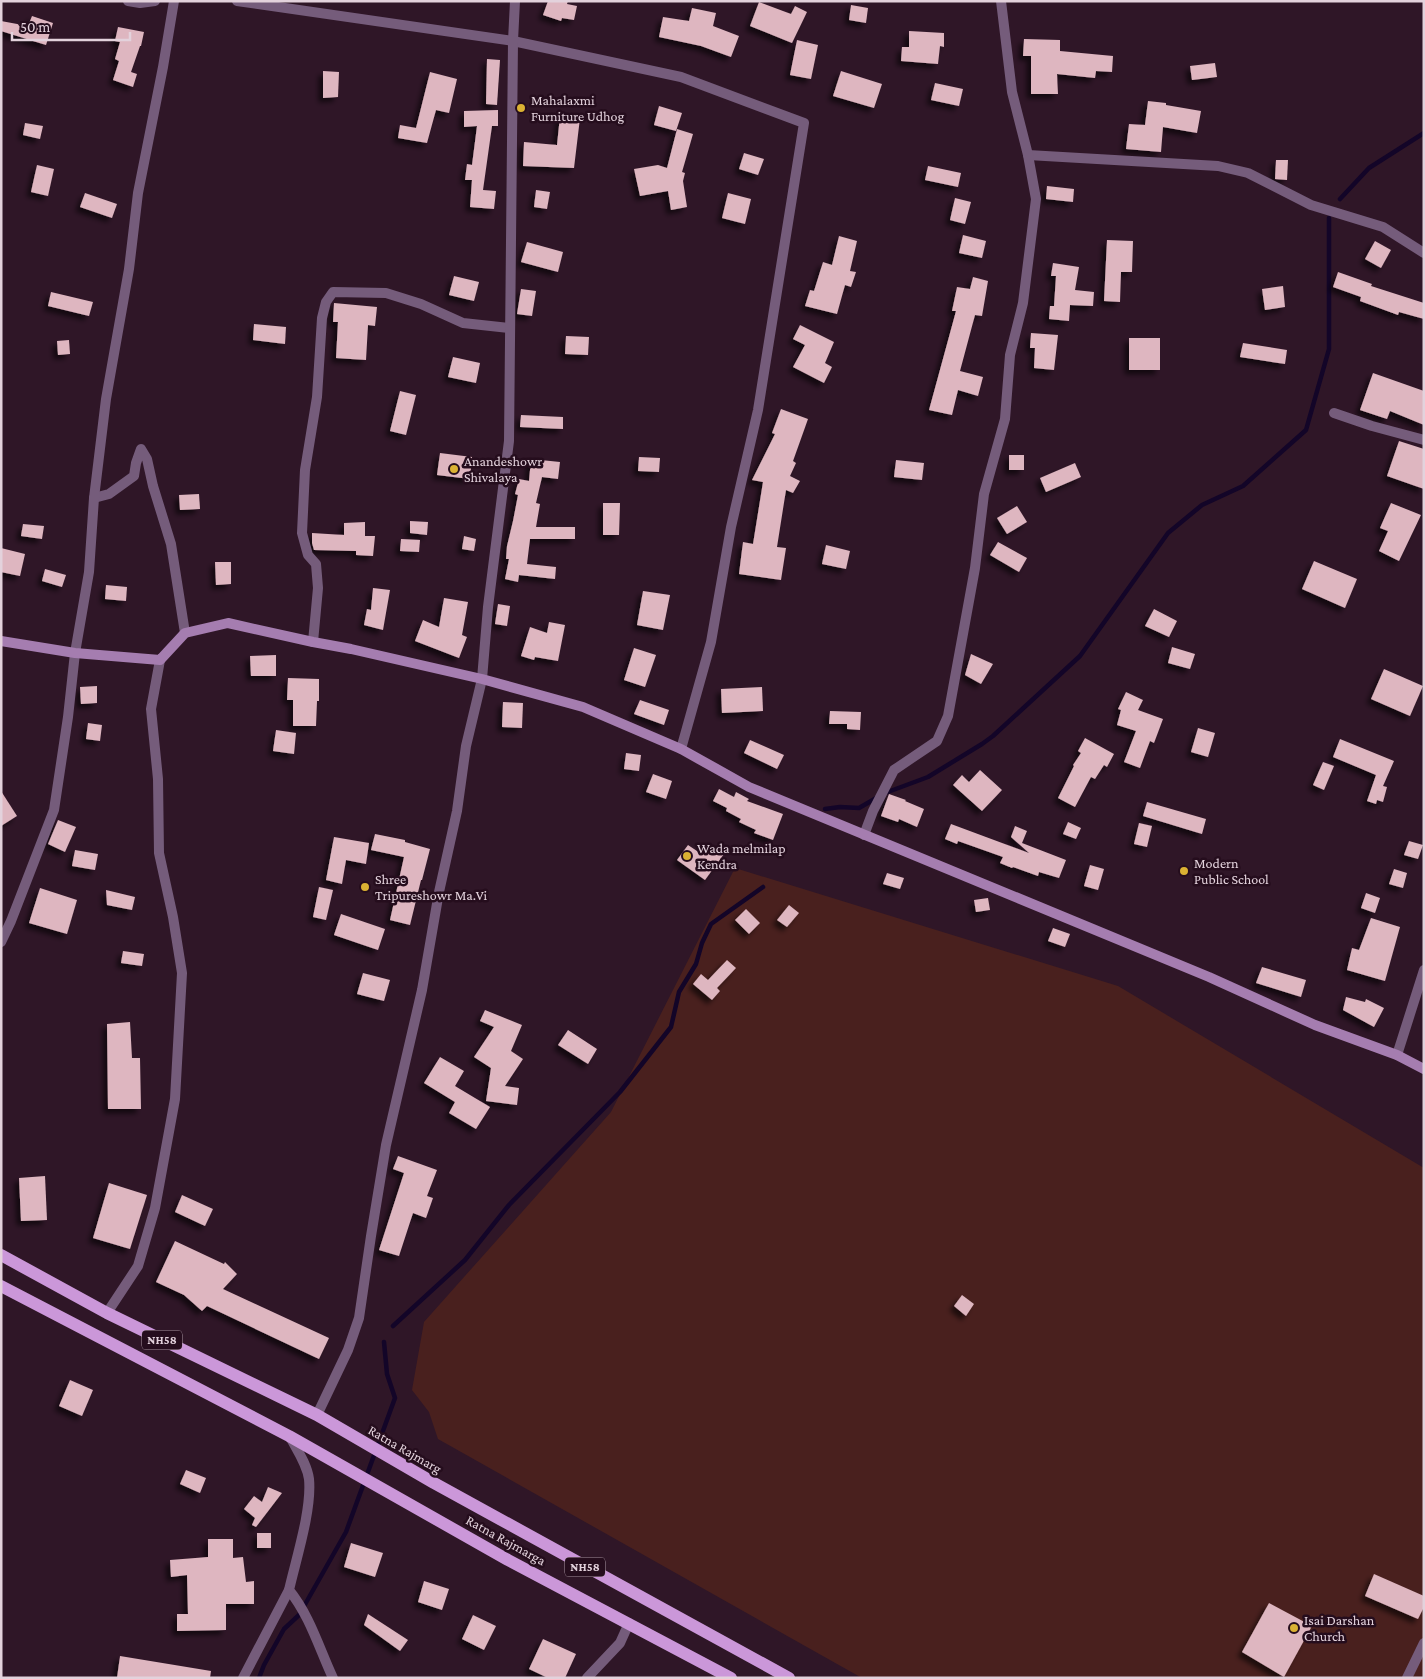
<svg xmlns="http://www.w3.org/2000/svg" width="1425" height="1679" font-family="'Crimson Pro',serif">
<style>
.green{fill:#49201e}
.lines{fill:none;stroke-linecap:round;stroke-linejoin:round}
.stream{stroke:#130528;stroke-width:4.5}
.building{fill:#deb6c0;filter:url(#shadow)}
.minor{stroke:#755c7b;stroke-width:10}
.secondary{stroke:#a57db0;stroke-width:10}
.primary{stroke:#cb97d9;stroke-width:12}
.poi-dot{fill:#dbb233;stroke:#250d1d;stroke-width:2}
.labels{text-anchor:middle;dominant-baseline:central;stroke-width:5;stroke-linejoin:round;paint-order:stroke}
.shield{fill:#250d1d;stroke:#aa97a3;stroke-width:1}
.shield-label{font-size:12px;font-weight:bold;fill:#e3d2dc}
.poi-label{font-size:14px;fill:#e3d2dc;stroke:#250d1d;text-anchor:start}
.street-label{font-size:14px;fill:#e3d2dc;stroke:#250d1d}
</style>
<defs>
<filter id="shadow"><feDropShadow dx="-4.5" dy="4.5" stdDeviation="2.5" flood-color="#0009"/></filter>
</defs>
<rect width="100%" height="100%" fill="#2f1627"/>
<polygon class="green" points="735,868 1118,986 1424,1168 1424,1678 862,1678 438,1439 429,1412 412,1390 424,1322 611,1112"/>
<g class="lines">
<g class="stream">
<polyline points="1340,199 1369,168 1424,133"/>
<polyline points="885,793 928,777 982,744 993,736 1080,656 1168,533 1202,505 1243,486 1306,430 1329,349 1329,218"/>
<polyline points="825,809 840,807 859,808 878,797"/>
<polyline points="393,1326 465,1260 509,1205 620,1092 671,1027 679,992 696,964 702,943 711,924 763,887"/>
<polyline points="259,1678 264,1665 284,1629 299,1615 346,1532 395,1398 387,1374 384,1342"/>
</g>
</g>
<g class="building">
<polygon points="548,1 568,1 567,4 577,6 574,20 562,18 561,21 543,15"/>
<polygon points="759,2 791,14 795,6 807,12 792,43 750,26"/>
<polygon points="851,5 868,8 866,23 849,20"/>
<polygon points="692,8 716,13 713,26 739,36 731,57 701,46 659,37 663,17 689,21"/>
<polygon points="32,16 53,23 46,45 1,31 1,21 28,26"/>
<polygon points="118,27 144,32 141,46 140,46 131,72 137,74 133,87 113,80 119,61 115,59 120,42 115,41"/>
<polygon points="909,31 944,33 944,47 940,46 938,64 901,61 902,47 909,47"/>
<polygon points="1024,39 1060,40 1060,51 1113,56 1112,72 1096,71 1095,78 1057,74 1058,94 1031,94 1031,56 1023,56"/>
<polygon points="797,40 818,45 811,79 790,75"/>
<polygon points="487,59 500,60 497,105 486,104"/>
<polygon points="1215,63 1217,77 1192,80 1190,66"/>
<polygon points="323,71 339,72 338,97 323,98"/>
<polygon points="841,71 882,84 874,108 833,96"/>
<polygon points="430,72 457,79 449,113 436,110 427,143 398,138 400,125 416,128"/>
<polygon points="935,83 963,89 959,106 931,100"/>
<polygon points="1148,101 1166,103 1166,105 1201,111 1197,133 1163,127 1161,152 1126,149 1129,124 1145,125"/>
<polygon points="659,106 682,113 676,131 654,125"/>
<polygon points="498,110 498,126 492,126 483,190 496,191 494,209 470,207 472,180 465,180 467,164 472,165 477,126 464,127 464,111"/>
<polygon points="560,116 580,118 574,168 523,166 524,142 557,145"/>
<polygon points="25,123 43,126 40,139 23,135"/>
<polygon points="677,129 693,134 682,172 685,173 683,181 687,207 671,210 668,191 640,196 634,169 658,165 667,168"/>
<polygon points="744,153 764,159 758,175 739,169"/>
<polygon points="1276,160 1288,160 1287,180 1275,179"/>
<polygon points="37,165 54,169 48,196 31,192"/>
<polygon points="928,166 961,173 958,187 925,180"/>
<polygon points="1047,186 1074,189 1073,202 1046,199"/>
<polygon points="536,190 550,192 547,209 534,207"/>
<polygon points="85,193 117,204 112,218 80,207"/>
<polygon points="728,193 751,199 745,224 722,218"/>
<polygon points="955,198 971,202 965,224 950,220"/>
<polygon points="963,235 986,241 982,258 959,253"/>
<polygon points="839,236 857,241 850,271 856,272 851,287 845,285 837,314 805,306 810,290 814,291 823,262 832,265"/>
<polygon points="1107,240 1133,241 1132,272 1121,272 1120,302 1104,301"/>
<polygon points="1375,241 1391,250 1381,268 1365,259"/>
<polygon points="527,242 563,252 558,272 521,262"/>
<polygon points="1053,263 1079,267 1075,290 1094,292 1093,306 1070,305 1069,321 1049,319 1050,306 1054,306 1056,276 1051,276"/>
<polygon points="1338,272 1372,284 1371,286 1424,303 1424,319 1399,312 1398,315 1360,301 1361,297 1333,287"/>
<polygon points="454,276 479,282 474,301 449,295"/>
<polygon points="973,277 988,281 982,316 975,315 960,371 983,377 978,396 958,390 952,415 929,410 956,311 952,311 957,287 970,289"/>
<polygon points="1283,286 1285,307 1265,310 1262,289"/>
<polygon points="521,289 536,291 532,316 517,314"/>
<polygon points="51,292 93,302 89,316 48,306"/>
<polygon points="334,303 377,307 375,326 368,325 366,360 336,358 338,322 333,322"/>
<polygon points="254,324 286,327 285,344 253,340"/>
<polygon points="800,325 834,342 825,363 832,367 824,383 793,367 805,345 793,339"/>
<polygon points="1031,333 1058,335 1054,370 1034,368 1035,348 1030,348"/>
<polygon points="566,336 589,337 588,355 565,354"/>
<rect x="1129" y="338" width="31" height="32"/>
<polygon points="69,340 70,354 58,355 57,341"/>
<polygon points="1243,343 1287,350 1285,364 1240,357"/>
<polygon points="453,357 480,363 476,383 448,377"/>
<polygon points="1373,373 1424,391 1424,425 1390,411 1387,419 1360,410"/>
<polygon points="400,391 416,395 406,435 390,431"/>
<polygon points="781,409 808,419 793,461 796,463 790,476 800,481 793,493 786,490 777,547 786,548 781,580 739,574 743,542 753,544 763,482 752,480 775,434 772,433"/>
<polygon points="521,415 563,417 563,429 520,427"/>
<polygon points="1399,441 1424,449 1424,489 1387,476"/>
<polygon points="440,453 472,457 470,479 437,475"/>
<rect x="1009" y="455" width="15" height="15"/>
<polygon points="639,457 660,458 659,472 638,471"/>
<polygon points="531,459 560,462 558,479 542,477 536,503 540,504 536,527 575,527 575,539 530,539 527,564 556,567 555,579 519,575 518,582 505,579 509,559 506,559 507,546 513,521 518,495 515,494 519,479 529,481"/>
<polygon points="896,460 924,463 922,480 894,477"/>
<polygon points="1075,463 1081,477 1046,492 1040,478"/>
<polygon points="199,494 200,509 180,510 179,495"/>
<polygon points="603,503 620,503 619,535 603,535"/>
<polygon points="1391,503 1421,515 1399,561 1379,551 1388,531 1380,528"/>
<polygon points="1017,506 1027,522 1007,534 997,518"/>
<polygon points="410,521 428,522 427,535 410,533"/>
<polygon points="365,522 365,536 375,536 373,556 356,555 356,551 314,550 312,543 312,533 344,535 344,523"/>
<polygon points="23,524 44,526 42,539 21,536"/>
<polygon points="464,536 476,539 474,551 462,549"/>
<polygon points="401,539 420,540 419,552 400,551"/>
<polygon points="998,542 1027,558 1019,572 990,555"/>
<polygon points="826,545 850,551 846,569 822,564"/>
<polygon points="1,548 25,554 20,576 1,572"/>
<polygon points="1314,561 1357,579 1345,608 1302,589"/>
<polygon points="215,562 231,562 231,584 216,585"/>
<polygon points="45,569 66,575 62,587 42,581"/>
<polygon points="106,585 127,587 126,601 105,599"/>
<polygon points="373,588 390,590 383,630 364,625 367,609 371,610"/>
<polygon points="643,591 670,595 663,630 637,625"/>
<polygon points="444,598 468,602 462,635 467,637 459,658 415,641 423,620 439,627"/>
<polygon points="498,604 510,606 507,626 495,624"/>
<polygon points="1154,609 1177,621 1169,637 1145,626"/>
<polygon points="549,622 565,625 558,661 535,657 534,660 521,656 530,627 547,633"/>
<polygon points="1172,647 1195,654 1190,669 1168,663"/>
<polygon points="634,648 656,655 645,687 624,680"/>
<polygon points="971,654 993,664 981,684 965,675"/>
<polygon points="276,655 276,676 251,676 250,656"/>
<polygon points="1384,669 1423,686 1410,716 1371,699"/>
<polygon points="288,678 319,679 319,701 317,701 316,726 293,726 293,700 287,700"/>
<polygon points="97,686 97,703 81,704 80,687"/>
<polygon points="762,687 763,711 722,713 721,689"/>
<polygon points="1126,692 1143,700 1138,710 1163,719 1154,743 1150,741 1140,768 1124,762 1136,731 1117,725 1121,710 1118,709"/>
<polygon points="640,700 669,710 664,725 634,714"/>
<polygon points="503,702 523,703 522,728 502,727"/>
<polygon points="830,711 861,712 860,730 847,729 847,724 829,724"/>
<polygon points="88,723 102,725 100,741 86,739"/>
<polygon points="1198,728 1215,733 1208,757 1191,752"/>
<polygon points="276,730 296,733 294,754 273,751"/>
<polygon points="1085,738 1114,754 1107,767 1104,765 1095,779 1091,777 1075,807 1058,798 1074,766 1073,765 1081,753 1078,751"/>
<polygon points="1340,739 1394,761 1383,786 1387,787 1383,802 1377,800 1376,804 1367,801 1376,775 1333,757"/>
<polygon points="750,740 784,755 777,769 744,753"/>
<polygon points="626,753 641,755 639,771 624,769"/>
<polygon points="1323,762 1334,766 1324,790 1313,785"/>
<polygon points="980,770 1002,790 982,811 953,785 962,775 969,782"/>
<polygon points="653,774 672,781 666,799 646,792"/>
<polygon points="719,789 734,797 736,792 749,799 747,801 783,814 773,840 754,833 756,830 739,822 741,819 726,811 727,808 713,801"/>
<polygon points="1,791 17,816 1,826"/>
<polygon points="889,794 906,800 905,801 924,809 917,827 899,819 898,822 881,816"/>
<polygon points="1147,802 1206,819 1202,834 1143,816"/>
<polygon points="58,820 76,827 65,852 48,844"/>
<polygon points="1068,822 1081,828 1076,839 1063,834"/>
<polygon points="1139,823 1152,826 1147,847 1134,844"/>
<polygon points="951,824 1029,853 1011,837 1015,826 1027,831 1022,843 1066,860 1059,878 1039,872 1038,876 1013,867 1012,868 1000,863 1003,857 958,841 957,844 945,839"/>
<polygon points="375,834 405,840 405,842 430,849 422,880 421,880 410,925 390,920 404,857 371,850"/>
<polygon points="334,837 369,843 366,864 346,860 342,884 326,880"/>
<polygon points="1409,841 1423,845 1418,859 1404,855"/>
<polygon points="688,845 703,855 710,845 724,854 705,880 677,860"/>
<polygon points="75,850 98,854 95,870 72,866"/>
<polygon points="1090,865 1104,869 1098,890 1084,886"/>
<polygon points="1394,869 1407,873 1403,888 1389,884"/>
<polygon points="887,873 904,878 900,889 883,884"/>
<polygon points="319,887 333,890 326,920 313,917"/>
<polygon points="40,888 77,900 67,934 29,923"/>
<polygon points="106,890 135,897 132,910 107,905"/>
<polygon points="1366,893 1380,898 1375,913 1361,908"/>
<polygon points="988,898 990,910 976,912 974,900"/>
<polygon points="789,905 799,913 787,927 777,920"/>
<polygon points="746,909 760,923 749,934 735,920"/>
<polygon points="341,914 385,929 378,950 334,935"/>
<polygon points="1371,918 1400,927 1385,981 1347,970 1352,948 1359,950"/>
<polygon points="1053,928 1070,934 1065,947 1048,941"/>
<polygon points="123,951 144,954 142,966 121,963"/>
<polygon points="727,960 736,968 717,988 720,991 712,1000 693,984 701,974 708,980"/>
<polygon points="1262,967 1306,980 1301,997 1256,983"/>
<polygon points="363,973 390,980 384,1001 357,994"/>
<polygon points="1346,997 1365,1002 1366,999 1384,1008 1374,1027 1343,1010"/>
<polygon points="485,1010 522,1025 511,1051 523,1059 505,1086 519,1088 517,1105 486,1101 491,1068 474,1057 494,1027 480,1021"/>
<polygon points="130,1022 132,1058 140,1058 141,1109 108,1109 107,1024"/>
<polygon points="568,1030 597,1049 588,1064 558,1045"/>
<polygon points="440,1057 464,1071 455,1086 490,1107 476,1129 449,1113 455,1102 424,1083"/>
<polygon points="398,1156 437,1170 427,1196 433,1198 426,1218 413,1213 399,1256 379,1250 404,1173 393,1169"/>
<polygon points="45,1176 47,1220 21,1221 19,1178"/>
<polygon points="109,1183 147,1195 130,1249 93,1238"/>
<polygon points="182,1195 213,1209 205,1226 175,1212"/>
<polygon points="175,1241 224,1264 225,1262 237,1274 223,1289 329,1338 319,1359 207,1306 202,1311 184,1295 156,1282"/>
<polygon points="962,1295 974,1304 966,1316 954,1306"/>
<polygon points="70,1380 93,1390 82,1416 59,1406"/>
<polygon points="186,1470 206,1478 200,1493 180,1484"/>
<polygon points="268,1487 282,1493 256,1527 252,1525 255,1518 244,1509 254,1496 262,1502"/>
<rect x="257" y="1533" width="14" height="15"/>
<polygon points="208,1539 233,1539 233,1558 243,1557 246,1582 254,1581 254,1604 226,1604 226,1630 177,1631 177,1614 188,1614 187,1575 171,1577 170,1560 208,1557"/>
<polygon points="351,1543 383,1553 375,1577 344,1567"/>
<polygon points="1374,1574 1424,1596 1424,1607 1418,1619 1365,1596"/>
<polygon points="424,1581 449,1589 442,1610 418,1602"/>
<polygon points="1269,1603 1312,1626 1284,1677 1242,1652"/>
<polygon points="368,1614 408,1640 400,1651 364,1625"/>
<polygon points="473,1615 496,1626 484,1650 462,1639"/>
<polygon points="543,1639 576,1654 565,1678 548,1678 529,1669"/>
<polygon points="120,1656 211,1671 210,1678 117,1678"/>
</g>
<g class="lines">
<g class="minor">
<polyline points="128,1 140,3 155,1"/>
<polyline points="237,1 513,41 681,77 804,123 758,410 731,527 711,642 681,749"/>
<polyline points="1028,155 1218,166 1248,173 1311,205 1383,227 1424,253"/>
<polyline points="1334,413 1372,426 1424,440"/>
<polyline points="94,498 109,494 134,476 136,463 141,449 147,459 153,486 171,544 185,633"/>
<polyline points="313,642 318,588 316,564 308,555 302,533 305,470 317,397 322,318 326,302 333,292 386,293 421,304 463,323 509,328"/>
<polyline points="864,835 873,811 894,770 937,741 948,716 975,568 984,494 1005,419 1010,355 1023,303 1036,199 1028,155 1012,92 1001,1"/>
<polyline points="1,942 11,921 54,810 68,717 75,653 89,572 94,498 106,399 129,269 138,193 163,67 174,1"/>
<polyline points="1397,1055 1424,970"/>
<polyline points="107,1313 138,1266 155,1208 175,1099 182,973 173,917 159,853 158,779 151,709 160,660"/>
<polyline points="317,1415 348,1350 359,1318 371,1236 386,1145 422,990 439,892 457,811 466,746 482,679 488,607 509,441 513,41 515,1"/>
<path d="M290,1437C297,1450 307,1464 309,1479C312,1510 296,1559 289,1590C310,1616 319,1648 333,1678"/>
<polyline points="243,1678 289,1590"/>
<polyline points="587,1678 620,1643 629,1623"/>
<polyline points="1407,1678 1424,1643"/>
</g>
<polyline class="secondary" points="1,641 75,653 160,660 185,633 228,623 313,642 351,649 482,679 583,707 681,749 749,787 1209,977 1315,1025 1397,1055 1424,1069"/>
<g class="primary">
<polyline points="1,1255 107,1313 317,1415 434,1483 789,1678"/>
<polyline points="1,1286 289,1436 508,1560 731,1678"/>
</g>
</g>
<g class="poi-dot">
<circle cx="521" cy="108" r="5"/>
<circle cx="454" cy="469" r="5"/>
<circle cx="687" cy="856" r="5"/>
<circle cx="1184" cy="871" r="5"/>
<circle cx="365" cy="887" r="5"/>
<circle cx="1294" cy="1628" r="5"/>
</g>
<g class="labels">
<g class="shield">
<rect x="142" y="1330.5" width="40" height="19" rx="4"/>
<rect x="565" y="1557.5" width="40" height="19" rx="4"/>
</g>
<g class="shield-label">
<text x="162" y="1340">NH58</text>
<text x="585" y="1567">NH58</text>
</g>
<g class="poi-label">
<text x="531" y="100">Mahalaxmi<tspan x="531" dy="16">Furniture Udhog</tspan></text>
<text x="464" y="461">Anandeshowr<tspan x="464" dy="16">Shivalaya</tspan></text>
<text x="697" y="848">Wada melmilap<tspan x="697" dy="16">Kendra</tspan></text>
<text x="1194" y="863">Modern<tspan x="1194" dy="16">Public School</tspan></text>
<text x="375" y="879">Shree<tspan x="375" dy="16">Tripureshowr Ma.Vi</tspan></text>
<text x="1304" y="1620">Isai Darshan<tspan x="1304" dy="16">Church</tspan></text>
</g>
<g class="street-label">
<text transform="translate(405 1449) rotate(30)">Ratna Rajmarg</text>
<text transform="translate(506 1540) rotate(29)">Ratna Rajmarga</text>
</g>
</g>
<rect width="1425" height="1679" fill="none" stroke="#e3d2dc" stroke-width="5"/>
<path d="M12 32v8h118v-8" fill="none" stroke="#e3d2dc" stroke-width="2.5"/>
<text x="20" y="32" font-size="15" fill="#e3d2dc" stroke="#250d1d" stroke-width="4" paint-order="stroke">50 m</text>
</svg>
